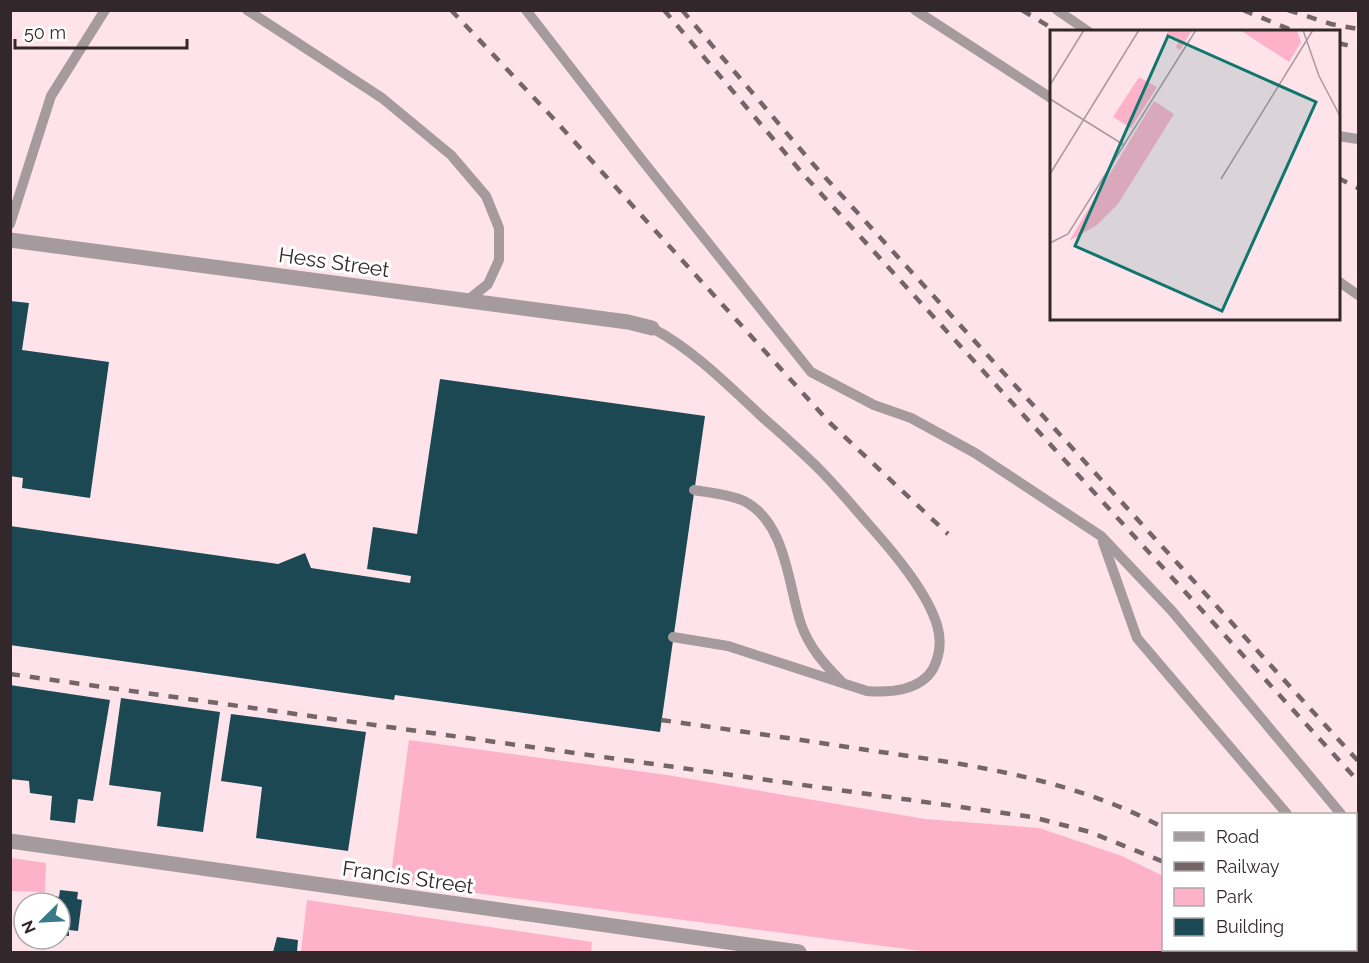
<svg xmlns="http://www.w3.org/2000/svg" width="1369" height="963" font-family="Raleway,sans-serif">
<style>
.green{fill:#fdb2c9}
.building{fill:#1b4852}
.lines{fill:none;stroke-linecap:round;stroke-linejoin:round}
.lane{stroke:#a59a9d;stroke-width:10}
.street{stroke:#a59a9d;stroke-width:15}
.rail{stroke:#746569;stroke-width:4.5;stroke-dasharray:10 10;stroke-linecap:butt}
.labels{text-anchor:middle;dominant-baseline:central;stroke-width:6;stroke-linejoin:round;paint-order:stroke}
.street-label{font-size:21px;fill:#32282b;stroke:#fff}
.inset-road{fill:none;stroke:#ac989e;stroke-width:1.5}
.view{fill:#0f766e;fill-opacity:0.15;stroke:#0f766e;stroke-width:3}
.inset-edge{fill:none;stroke:#32282b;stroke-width:3}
</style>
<rect width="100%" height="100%" fill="#fee3eb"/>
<g class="green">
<polygon points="409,740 667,775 925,819 1039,828 1122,856 1163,876 1164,950 1287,950 1292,952 929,952 390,882"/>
<polygon points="11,858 46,863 45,892 11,891"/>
<polygon points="307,900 592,942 591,952 301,952"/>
</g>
<g class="building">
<polygon points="10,301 29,303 22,350 109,362 90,498 22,488 23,478 10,476"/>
<polygon points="440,379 705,416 660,732 395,695 394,700 10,645 10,526 278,564 305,553 311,568 410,583 411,576 367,569 373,527 417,534"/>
<polygon points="10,685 110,700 93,801 78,799 75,823 50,820 52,796 30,793 29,781 10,779"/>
<polygon points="121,698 220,712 203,832 157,826 161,792 109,785"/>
<polygon points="231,714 366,732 348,851 256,838 262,787 221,781"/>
<polygon points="60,890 78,892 77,899 82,900 78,931 69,930 69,936 60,936 60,903 54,903 55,896 59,897"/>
<polygon points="1356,902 1358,906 1358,933 1356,936"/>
<polygon points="277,937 298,940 297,952 273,952"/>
</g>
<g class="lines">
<g class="lane">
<polyline points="247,10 382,98 451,155 486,196 499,228 499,260 488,284 468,300"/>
<polyline points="526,10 642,160 811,372 874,405 911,418 975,453 1101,536 1172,611 1341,814"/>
<polyline points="915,10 1051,98"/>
<polyline points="1057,10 1089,32"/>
<polyline points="1338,136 1358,139"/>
<polyline points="10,224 51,96 105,10"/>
<polyline points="1338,281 1358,295"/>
<path d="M652,328C692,349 726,383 759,414C779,432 800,450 819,469C838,488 854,508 871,527C894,553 927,592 937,625C942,641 940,655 933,669C920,691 889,693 867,691L728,646L673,637"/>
<path d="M694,490C711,493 729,494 744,501C787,523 788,586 801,624C809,647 824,664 841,681"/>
<polyline points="1103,542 1137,638 1287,814"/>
<polyline points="1356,841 1358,847"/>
<polyline points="1356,865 1358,867"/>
</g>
<g class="street">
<polyline points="10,240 628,322 652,328"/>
<polyline points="10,841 799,952"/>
</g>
<g class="rail">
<polyline points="451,10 552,117 830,423 948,534"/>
<polyline points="664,10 803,174 1358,781"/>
<polyline points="682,10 813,164 1358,761"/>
<polyline points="1022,10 1058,32"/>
<polyline points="1243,10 1296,32"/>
<polyline points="1288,10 1331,24 1358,29"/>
<polyline points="1338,43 1358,48"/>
<polyline points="1338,178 1358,188"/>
<polyline points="10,674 1032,817 1090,832 1164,862"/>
<path d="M661,720C732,730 803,740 874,751C973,765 1074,779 1164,828"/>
<polyline points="1308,950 1311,952"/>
<polyline points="1328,950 1331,952"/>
</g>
</g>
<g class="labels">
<g class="street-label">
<text transform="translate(334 262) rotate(8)">Hess Street</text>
<text transform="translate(408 877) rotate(8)">Francis Street</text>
</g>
</g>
<g transform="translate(1050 30)">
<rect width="290" height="290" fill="#fee3eb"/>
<path d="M119,0H142L130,20L126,18L128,12L116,5ZM190,0H247L251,12L239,32ZM89,47L107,57L81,98L63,87ZM104,71L124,84L68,174L47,195L19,211Z" fill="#fdb2c9"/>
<path class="inset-road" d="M253,0L269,46L290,86M0,55L34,0M0,69L74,115M0,144L89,0M171,149L263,0M0,213L18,204L146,0"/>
<path class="view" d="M118,6L266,72L172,281L25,216Z"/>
<rect width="290" height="290" class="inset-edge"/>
</g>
<rect width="1369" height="963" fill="none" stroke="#32282b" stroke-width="24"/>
<rect x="1162" y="813" width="195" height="138" fill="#ffffff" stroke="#ada9aa" stroke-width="1.5"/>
<rect x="1174" y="832" width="30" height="9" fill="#a59a9d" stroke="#ada9aa" stroke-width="1.5"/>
<text x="1216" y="843" font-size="18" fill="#32282b">Road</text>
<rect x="1174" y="862" width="30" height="9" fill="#746569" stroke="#ada9aa" stroke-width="1.5"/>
<text x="1216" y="873" font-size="18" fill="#32282b">Railway</text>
<rect x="1174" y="888" width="30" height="18" fill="#fdb2c9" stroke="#ada9aa" stroke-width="1.5"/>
<text x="1216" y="903" font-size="18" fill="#32282b">Park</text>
<rect x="1174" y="918" width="30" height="18" fill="#1b4852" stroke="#ada9aa" stroke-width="1.5"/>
<text x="1216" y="933" font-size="18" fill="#32282b">Building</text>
<g transform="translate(42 921) rotate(246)"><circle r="28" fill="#ffffff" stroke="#ada9aa" stroke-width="1.5"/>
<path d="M0-4.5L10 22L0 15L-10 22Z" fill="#377b8a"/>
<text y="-9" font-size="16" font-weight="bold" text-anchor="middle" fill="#32282b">N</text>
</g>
<path d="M15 39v9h172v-9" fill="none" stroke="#32282b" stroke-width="3"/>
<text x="24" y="39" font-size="18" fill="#32282b" stroke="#ffffff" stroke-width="4.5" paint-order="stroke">50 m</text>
</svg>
